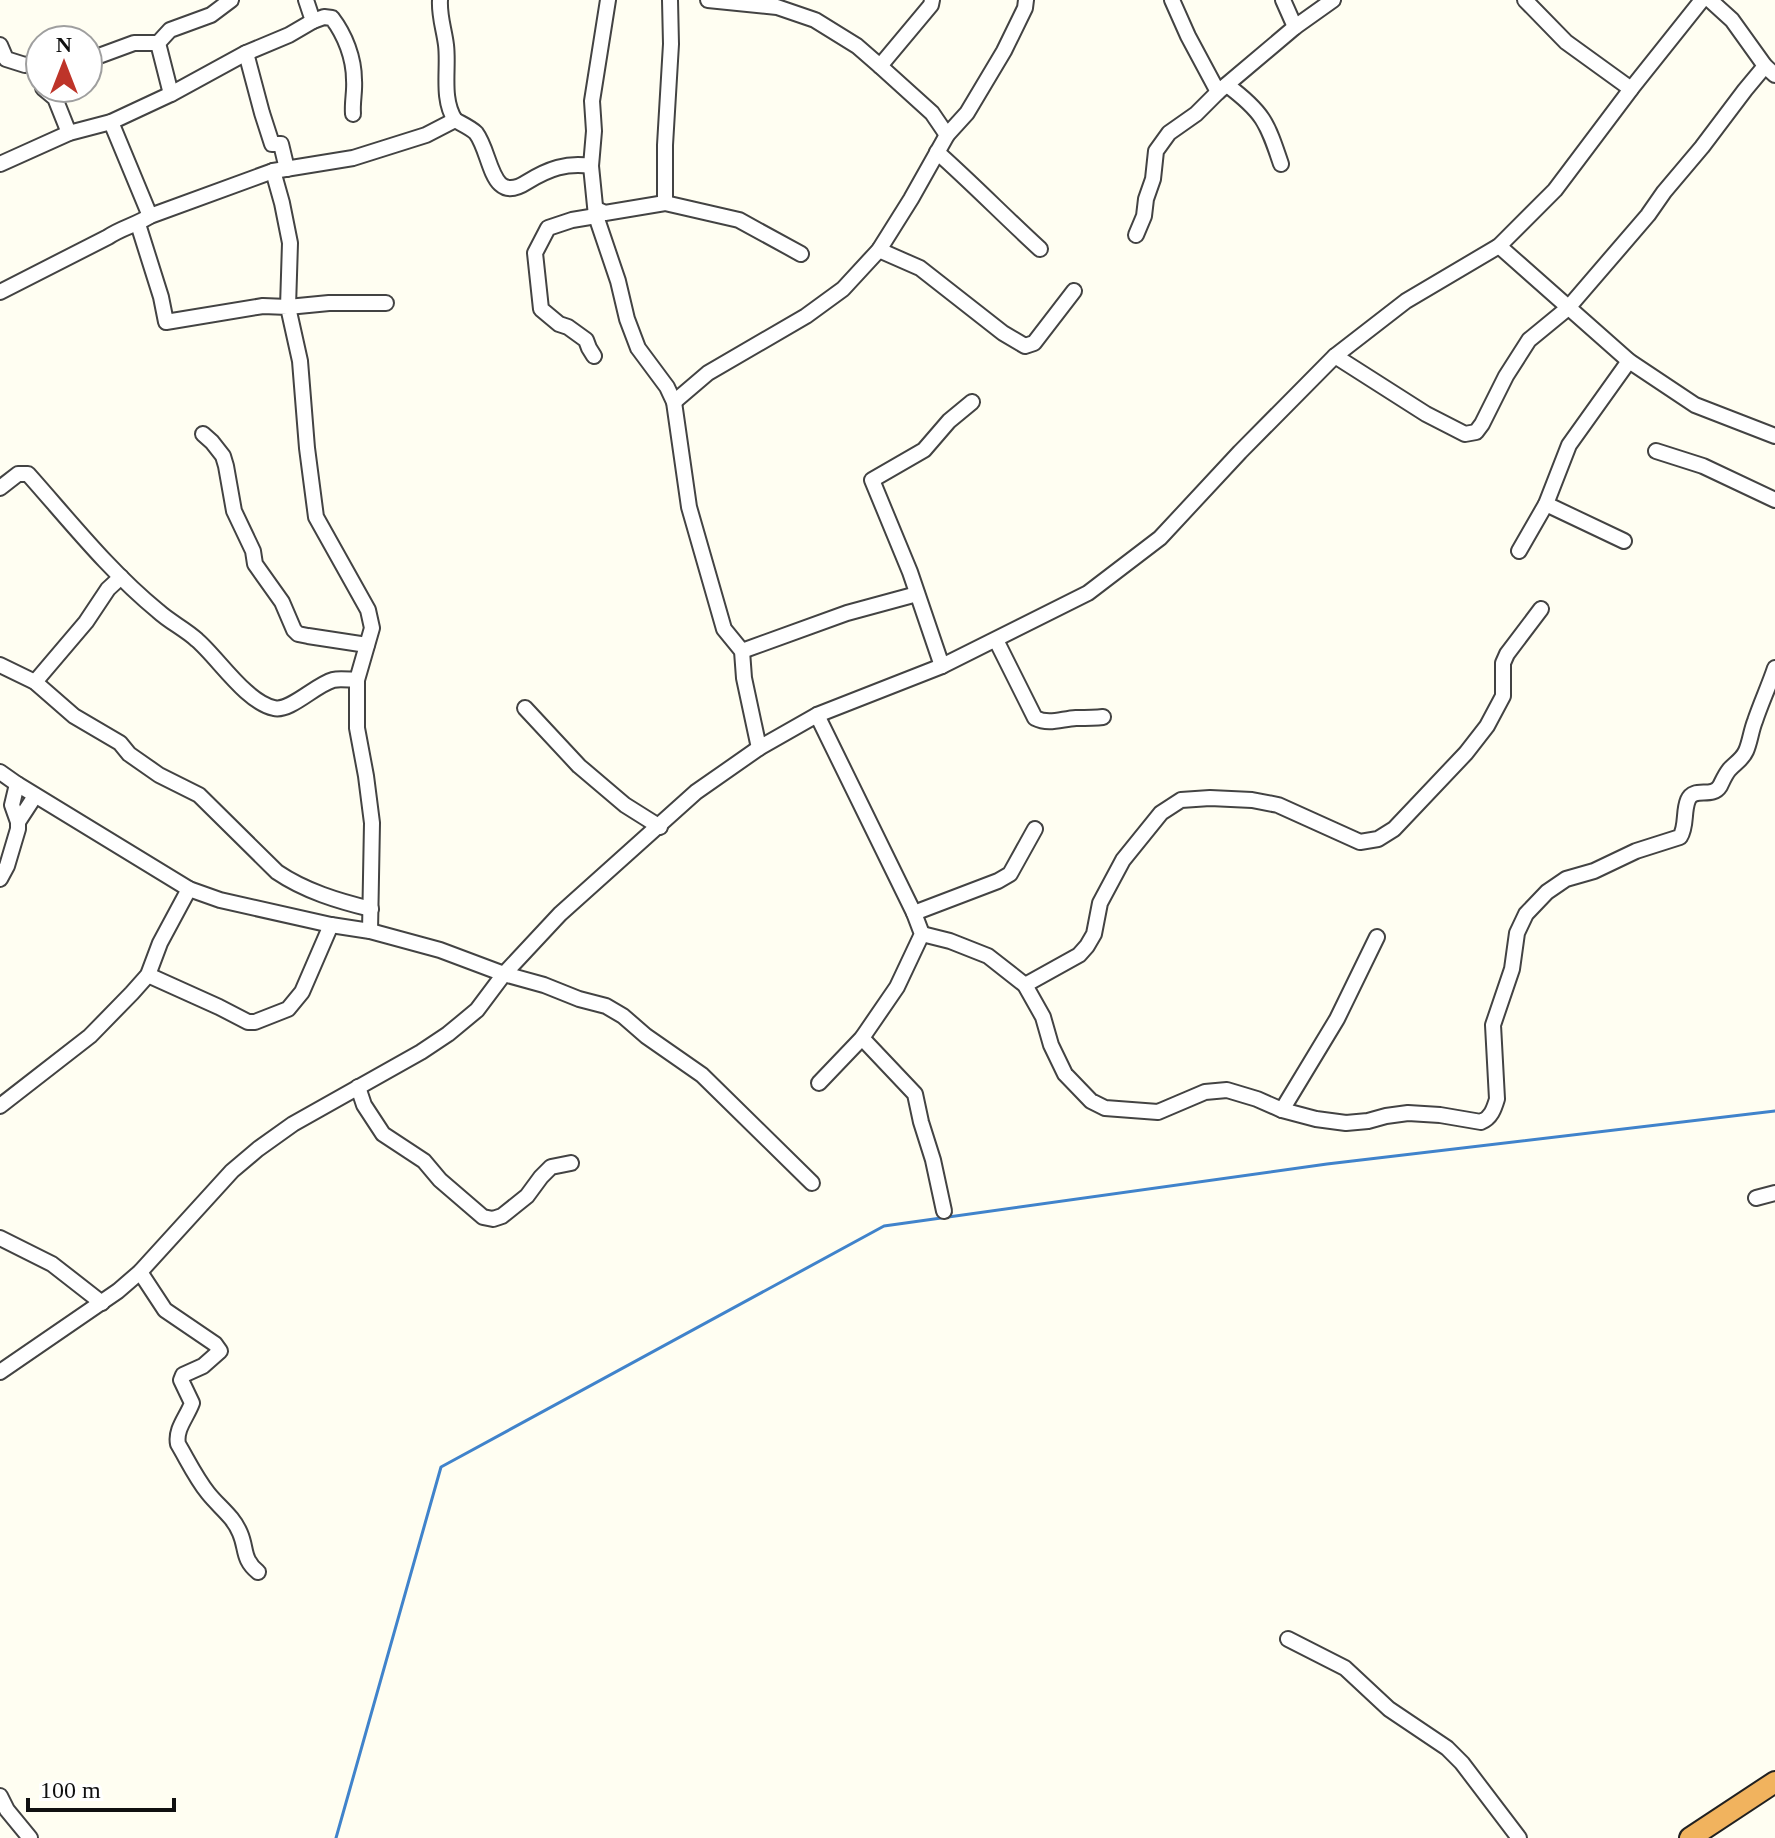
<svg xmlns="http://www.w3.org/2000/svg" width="1775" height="1838" font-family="Georgia,serif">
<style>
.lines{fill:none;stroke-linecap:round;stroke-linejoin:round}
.stream{stroke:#4083cb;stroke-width:3}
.minor-casing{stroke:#434343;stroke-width:18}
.highway-casing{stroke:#212121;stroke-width:24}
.minor{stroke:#fff;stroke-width:14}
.highway{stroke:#f1b35e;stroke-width:20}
</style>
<rect width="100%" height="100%" fill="#fffef2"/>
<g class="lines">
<polyline class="stream" points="336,1838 441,1467 884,1226 1327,1164 1775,1111"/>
<defs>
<g id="minor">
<path d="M440,0C439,16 444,29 446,45C449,69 441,98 455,120"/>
<polyline points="608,0 592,101 594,131 591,166 596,216 618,281 627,319 638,348 667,387 674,402 689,507 724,629 742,651 744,678 759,748"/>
<polyline points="708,0 777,7 815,20 857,46 880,66 932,113 947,135"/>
<polyline points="1172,0 1188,36 1218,92 1295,27 1333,0"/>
<polyline points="1283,0 1295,27"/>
<polyline points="1525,0 1566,42 1631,89"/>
<polyline points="1710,0 1732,20 1765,66 1775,75"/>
<path d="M313,21L324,17L332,18C345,35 354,58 354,80C355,91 352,102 353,114"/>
<polyline points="0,45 6,59 25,65 40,62"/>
<polyline points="246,53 262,113 272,144 281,144 287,169"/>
<polyline points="88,57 96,57 134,43 158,43"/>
<polyline points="880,66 931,5 932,0"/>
<path d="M1227,85C1263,112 1267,122 1281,164"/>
<polyline points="43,88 55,98 69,133"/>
<polyline points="171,94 158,43 170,30 211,15 231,0"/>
<polyline points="111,122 150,216"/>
<path d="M937,152C973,184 1005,217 1040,249"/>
<polyline points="0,164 69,133 111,122 171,94 246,53 289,35 313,21 306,0"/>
<polyline points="273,171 282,203 290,243 288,307 329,303 386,303"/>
<polyline points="665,203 665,145 671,44 670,0"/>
<polyline points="596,209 605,213 665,203 739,220 801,254"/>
<polyline points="138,224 161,297 166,322 263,306 288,307 300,361 307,448 316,517 368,610 372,628 357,680 357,728 366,776 372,823 370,931"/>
<polyline points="1136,235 1144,216 1146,199 1153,179 1156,151 1169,133 1196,114 1218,92"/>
<polyline points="1499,246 1629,361 1695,405 1775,436"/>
<polyline points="879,250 920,268 1003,333 1025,346 1034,343 1074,291"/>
<path d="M0,292L108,237C121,228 136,225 150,216L273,171L353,158L426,135L455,120C462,124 471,128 476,133C492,154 490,206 527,182C548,169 567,162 591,166"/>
<polyline points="594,356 589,348 586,340 568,327 559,324 541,309 535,253 548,228 572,220 596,216 604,213"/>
<polyline points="1335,356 1426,414 1465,434 1476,432 1482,424 1506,376 1529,340 1568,308 1648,215 1664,192 1702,147 1745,90 1765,66"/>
<polyline points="674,402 708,373 806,316 843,289 879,250 911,199 947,135 967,113 1004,51 1025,8 1026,0"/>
<polyline points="203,434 212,442 223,456 226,466 234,511 253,551 255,564 282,602 294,630 298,634 308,636 367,645"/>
<polyline points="1656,451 1703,466 1775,500"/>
<path d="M0,488L18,474H28C69,520 110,572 158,611C170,622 185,629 197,640C218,658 246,702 274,708C290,712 315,685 333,680C340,678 350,680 357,680"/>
<polyline points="1546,504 1624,541"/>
<polyline points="1519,551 1546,504 1569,445 1629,361"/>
<path d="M996,640L1035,718C1049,725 1061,719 1076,718C1085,718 1094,718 1103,717"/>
<polyline points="742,651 847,613 917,594"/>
<path d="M0,665L35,682L74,716L120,743L129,754L159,775L199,795L277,872C305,891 338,901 371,909"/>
<polyline points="942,666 910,572 872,480 924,450 949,421 972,402"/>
<polyline points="35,682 86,622 108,589 121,577"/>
<polyline points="525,708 579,766 625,805 660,827"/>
<polyline points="817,715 914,913 922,934 897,987 862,1038 819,1083"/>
<polyline points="0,772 17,784 189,889 220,900 331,925 370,931 440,950 504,974 544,985 579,999 606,1006 623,1016 646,1036 702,1075 812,1183"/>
<polyline points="18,822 35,796"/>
<polyline points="0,879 7,866 18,829 18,822 12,805 17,784"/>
<polyline points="914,913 998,881 1010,874 1035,829"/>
<path d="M922,934L950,941L988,956L1025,985L1043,1017L1051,1045L1065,1074L1091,1101L1105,1108L1158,1112L1205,1092L1227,1090L1257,1099L1282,1110L1316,1119L1346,1123L1368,1121L1386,1116L1408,1113L1440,1115L1481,1122C1491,1118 1494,1109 1497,1099L1493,1025L1512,969L1517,933L1526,914L1547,892L1566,879L1594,871L1636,851L1680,837C1687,826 1683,812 1688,800C1694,786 1712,799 1720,786C1723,780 1725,775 1729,770C1735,763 1742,760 1746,751C1750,742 1751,731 1755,721C1761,703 1769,686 1775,668"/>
<polyline points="148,975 219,1007 248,1022 255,1022 288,1009 302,992 331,925"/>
<polyline points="1025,985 1079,955 1087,946 1094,934 1100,903 1123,860 1161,813 1181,800 1210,798 1252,800 1278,805 1360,842 1378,839 1394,829 1466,753 1487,726 1503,696 1503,663 1507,654 1541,609"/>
<polyline points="862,1038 915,1094 921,1122 933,1160 944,1211"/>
<polyline points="358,1087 364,1105 383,1134 424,1161 440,1180 483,1217 493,1219 502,1216 527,1196 541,1177 551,1167 571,1163"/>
<polyline points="0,1106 90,1036 132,993 148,975 160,943 189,889"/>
<polyline points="1282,1110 1337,1019 1377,937"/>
<polyline points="1756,1198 1775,1193"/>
<polyline points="0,1238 52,1264 102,1303"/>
<path d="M140,1272L165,1310L215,1344L220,1351L203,1366L183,1375L181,1380L192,1403C187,1417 175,1429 178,1444C188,1461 196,1478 208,1493C219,1507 233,1516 240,1533C247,1549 242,1559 258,1572"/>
<polyline points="0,1372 118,1291 140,1272 232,1171 258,1149 293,1124 421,1052 448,1034 477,1010 504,974 560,914 696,792 759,748 817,715 942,666 1088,593 1160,538 1240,452 1335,356 1406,301 1499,246 1555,190 1631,89 1702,0"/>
<polyline points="1288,1639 1345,1668 1389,1709 1447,1748 1462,1763 1519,1838"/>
<polyline points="0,1796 7,1810 30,1838"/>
</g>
<polyline id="highway" points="1690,1838 1775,1782"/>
</defs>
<use href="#minor" class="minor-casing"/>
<use href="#highway" class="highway-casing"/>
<use href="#minor" class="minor"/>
<use href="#highway" class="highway"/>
</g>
<g transform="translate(64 64)"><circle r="38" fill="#ffffff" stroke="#9f9f9f" stroke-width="2"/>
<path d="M0-6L14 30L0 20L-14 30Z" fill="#be3429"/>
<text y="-12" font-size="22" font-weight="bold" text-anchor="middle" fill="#101010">N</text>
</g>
<path d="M28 1798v12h146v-12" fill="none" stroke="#101010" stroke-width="4"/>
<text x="40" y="1798" font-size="24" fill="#101010" stroke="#ffffff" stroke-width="6" paint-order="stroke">100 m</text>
</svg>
